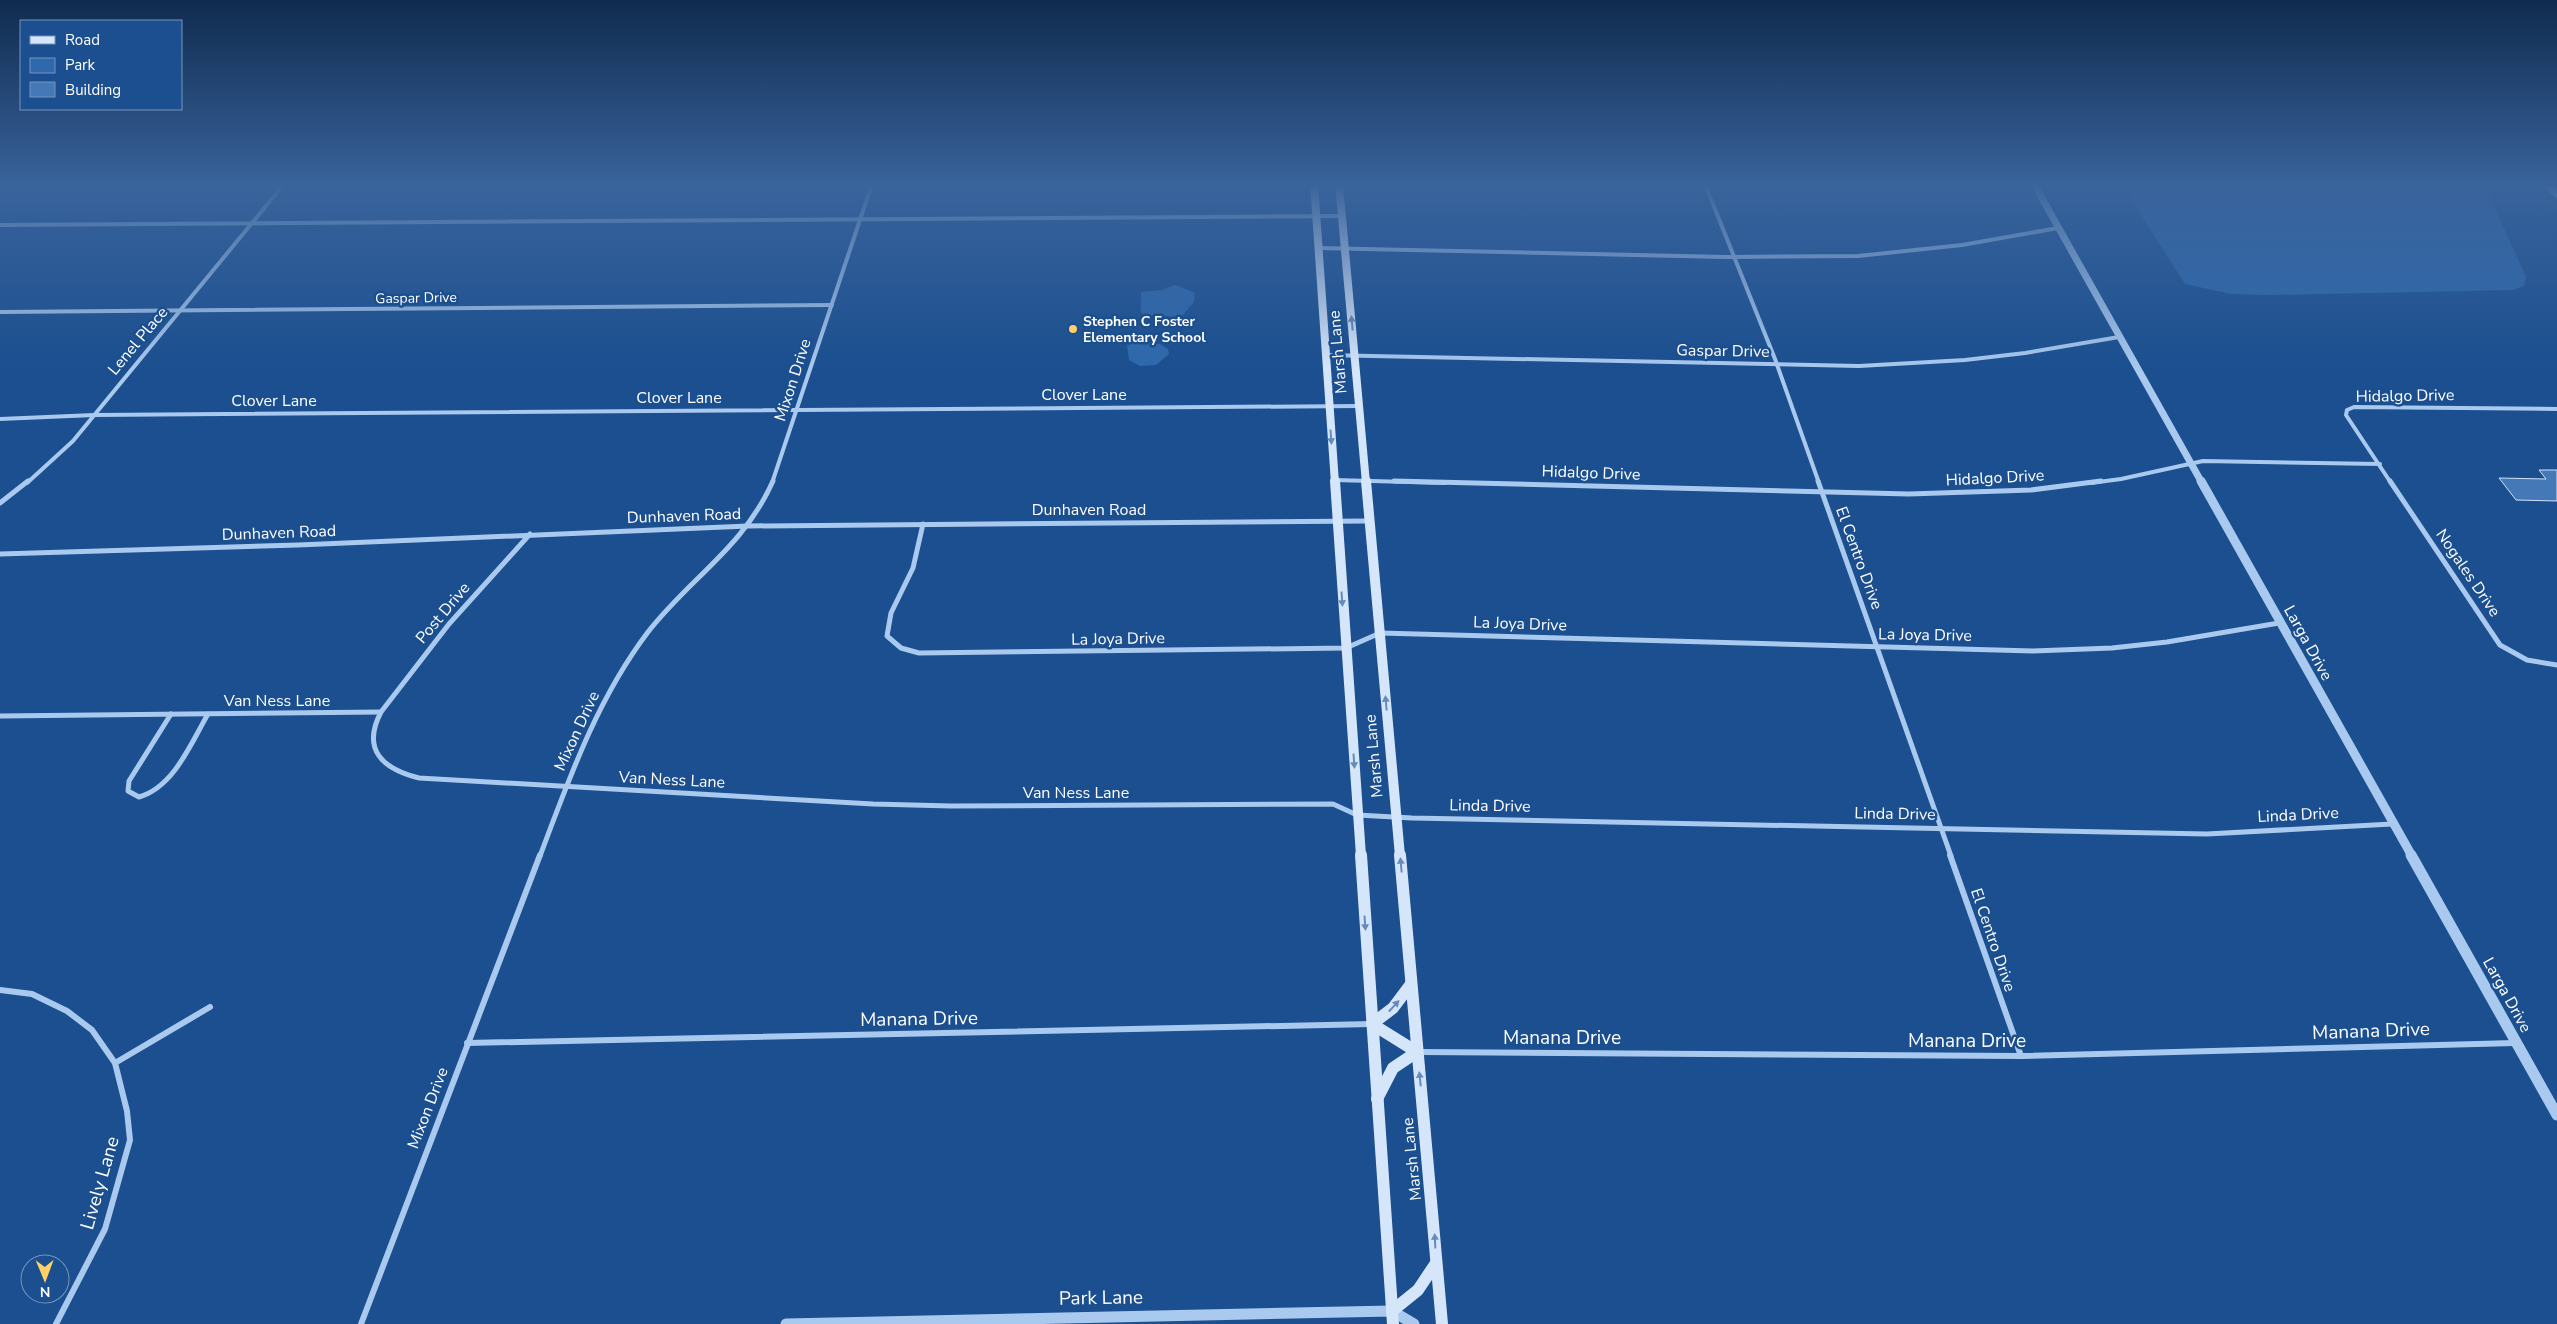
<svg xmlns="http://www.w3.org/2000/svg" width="2557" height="1324" font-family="'Nunito Sans',sans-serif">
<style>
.green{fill:#2e69ad}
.building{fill:#4478b7;stroke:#cfe3fa}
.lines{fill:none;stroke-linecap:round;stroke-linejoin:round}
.minor-far2{stroke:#a9c9ee;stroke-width:4}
.minor-far1{stroke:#a9c9ee;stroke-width:5}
.minor{stroke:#a9c9ee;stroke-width:6}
.tertiary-far2{stroke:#a9c9ee;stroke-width:7}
.tertiary-far1{stroke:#a9c9ee;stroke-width:9}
.tertiary{stroke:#a9c9ee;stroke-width:11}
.secondary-far2{stroke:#d6e6fa;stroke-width:8}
.secondary-far1{stroke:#d6e6fa;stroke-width:10}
.secondary{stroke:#d6e6fa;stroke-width:12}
.oneway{fill:#668bba}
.poi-dot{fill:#ffd166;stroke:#1b4f8f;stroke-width:2}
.labels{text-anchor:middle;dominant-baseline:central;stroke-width:5;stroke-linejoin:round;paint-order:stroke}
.far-street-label{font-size:14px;fill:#fff;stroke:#1b4f8f}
.far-poi-label{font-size:14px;font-weight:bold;fill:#fff;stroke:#1b4f8f;text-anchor:start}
.street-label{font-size:16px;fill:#fff;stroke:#1b4f8f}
.near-street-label{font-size:19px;fill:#fff;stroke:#1b4f8f}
</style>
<rect width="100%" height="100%" fill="#1b4f8f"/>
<g class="green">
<polygon points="2121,184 2484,184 2526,277 2524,286 2513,290 2268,295 2231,294 2185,284"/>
<polygon points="1175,285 1195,293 1194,302 1181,317 1143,315 1141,312 1141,292 1162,290"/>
<polygon points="1135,340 1160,344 1168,349 1169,354 1156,365 1140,366 1129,360 1127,345"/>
</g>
<polygon class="building" points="2539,470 2557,470 2557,501 2516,500 2499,478 2546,479"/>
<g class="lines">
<g class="minor-far2">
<polyline points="1705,184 1775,359 1819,483"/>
<polyline points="0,225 1342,216"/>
<polyline points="1318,248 1726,257 1858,256 1962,245 2058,228"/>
<polyline points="0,312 832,305"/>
<polyline points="1325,355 1859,366 1965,360 2025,353 2119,337"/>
<polyline points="0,419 94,415 1359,406"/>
<polyline points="1334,480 1445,483"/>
<polyline points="27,483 73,441 284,184"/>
<polyline points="772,483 872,184"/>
<polyline points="2091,483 2121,479 2203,461 2380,464"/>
<polyline points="2391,483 2346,415 2347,410 2354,407 2557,409"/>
</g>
<g class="minor-far1">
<polyline points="1394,481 1909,494 2031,490 2101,481"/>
<polyline points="1818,481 1951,856"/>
<polyline points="2390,481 2500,645 2527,660 2557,665"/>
<polyline points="0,503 28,481"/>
<polyline points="923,524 913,568 891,613 887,636 901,648 919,653 1346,648 1380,633 2033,651 2112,648 2167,642 2279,623"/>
<path d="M530,534L449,624L381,712C361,750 383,769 419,778L873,804L951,806L1333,804L1357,815L1412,818L2207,834L2392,824"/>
<polyline points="0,554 298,545 748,526 1369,521"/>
<path d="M171,714L129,781L128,791L139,797C174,787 191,743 208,714"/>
<polyline points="0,716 381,712"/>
<path d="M540,856C569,779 597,699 648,632C691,577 743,548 773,481"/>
</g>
<g class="minor">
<polyline points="1950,855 2021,1056"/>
<polyline points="0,990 32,994 67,1011 92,1030 115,1063 127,1111 130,1140 105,1229 56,1324"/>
<polyline points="467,1043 1372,1024"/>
<polyline points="1419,1052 2021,1056 2515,1043"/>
<polyline points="115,1063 210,1007"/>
<polyline points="361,1324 540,855"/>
</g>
<polyline class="tertiary-far2" points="2034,184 2202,483"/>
<polyline class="tertiary-far1" points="2201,481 2412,856"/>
<g class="tertiary">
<polyline points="2411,855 2557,1115"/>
<polyline points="786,1324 1392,1311 1414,1324"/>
</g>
<g class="secondary-far2">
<polyline points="1314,184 1335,483"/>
<polyline points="1339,184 1366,483"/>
<polyline points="2547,184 2557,194"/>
</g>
<g class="secondary-far1">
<polyline points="1335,481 1361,856"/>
<polyline points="1366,481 1400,856"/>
</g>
<g class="secondary">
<polyline points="1361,855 1393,1324"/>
<polyline points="1400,855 1442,1324"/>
<polyline points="1377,1099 1393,1068 1417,1052 1372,1024 1393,1008 1411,984"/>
<polyline points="1392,1311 1418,1290 1436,1263"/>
</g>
</g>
<defs><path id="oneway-solid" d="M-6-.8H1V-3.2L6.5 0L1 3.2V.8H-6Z" transform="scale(1.25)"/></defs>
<g class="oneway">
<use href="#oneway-solid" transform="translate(1352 323) rotate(-95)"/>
<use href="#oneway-solid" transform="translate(1331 437) rotate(86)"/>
<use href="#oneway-solid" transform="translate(1342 599) rotate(86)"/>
<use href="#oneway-solid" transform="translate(1386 703) rotate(-95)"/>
<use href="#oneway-solid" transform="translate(1354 761) rotate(86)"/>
<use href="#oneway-solid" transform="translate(1401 865) rotate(-95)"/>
<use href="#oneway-solid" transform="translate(1365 923) rotate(86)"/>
<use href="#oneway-solid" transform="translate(1394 1006) rotate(-47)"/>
<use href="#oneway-solid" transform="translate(1420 1079) rotate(-96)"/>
<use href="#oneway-solid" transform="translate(1435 1241) rotate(-93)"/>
</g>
<linearGradient id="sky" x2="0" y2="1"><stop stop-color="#0f2b4f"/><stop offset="0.5" stop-color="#39639b"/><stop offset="1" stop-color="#39639b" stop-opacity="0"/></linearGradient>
<rect width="2557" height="369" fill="url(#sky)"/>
<circle class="poi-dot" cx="1073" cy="329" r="5"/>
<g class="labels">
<g class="far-street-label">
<text transform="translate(416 298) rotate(-1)">Gaspar Drive</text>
</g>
<g class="far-poi-label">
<text x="1083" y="321">Stephen C Foster<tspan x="1083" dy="16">Elementary School</tspan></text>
</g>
<g class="street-label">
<text transform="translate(138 341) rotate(-50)">Lenel Place</text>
<text transform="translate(1723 351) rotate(1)">Gaspar Drive</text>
<text transform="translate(1338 352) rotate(-95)">Marsh Lane</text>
<text transform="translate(793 380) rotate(-72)">Mixon Drive</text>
<text x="1084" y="395">Clover Lane</text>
<text transform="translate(2405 396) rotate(-1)">Hidalgo Drive</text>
<text x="679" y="398">Clover Lane</text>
<text x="274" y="401">Clover Lane</text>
<text transform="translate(1591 473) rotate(2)">Hidalgo Drive</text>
<text transform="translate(1995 478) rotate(-3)">Hidalgo Drive</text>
<text x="1089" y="510">Dunhaven Road</text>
<text transform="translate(684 516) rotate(-2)">Dunhaven Road</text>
<text transform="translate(279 533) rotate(-2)">Dunhaven Road</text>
<text transform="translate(1859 558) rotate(70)">El Centro Drive</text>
<text transform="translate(2468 573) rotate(56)">Nogales Drive</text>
<text transform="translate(443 613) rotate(-50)">Post Drive</text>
<text transform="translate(1520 624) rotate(2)">La Joya Drive</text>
<text transform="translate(1925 635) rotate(1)">La Joya Drive</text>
<text transform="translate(1118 639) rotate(-1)">La Joya Drive</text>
<text transform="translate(2308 643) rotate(61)">Larga Drive</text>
<text x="277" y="701">Van Ness Lane</text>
<text transform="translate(577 731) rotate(-65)">Mixon Drive</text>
<text transform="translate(1374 756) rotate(-95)">Marsh Lane</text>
<text transform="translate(672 780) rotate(3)">Van Ness Lane</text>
<text x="1076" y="793">Van Ness Lane</text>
<text transform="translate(1490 806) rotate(1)">Linda Drive</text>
<text transform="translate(1895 814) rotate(1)">Linda Drive</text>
<text transform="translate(2298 815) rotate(-3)">Linda Drive</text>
<text transform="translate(1993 940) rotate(71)">El Centro Drive</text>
<text transform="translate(2507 995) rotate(61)">Larga Drive</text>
<text transform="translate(428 1108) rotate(-69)">Mixon Drive</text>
<text transform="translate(1412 1159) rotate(-96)">Marsh Lane</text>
</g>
<g class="near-street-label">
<text transform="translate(919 1019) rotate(-1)">Manana Drive</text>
<text transform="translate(2371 1031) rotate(-2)">Manana Drive</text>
<text x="1562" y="1038">Manana Drive</text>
<text x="1967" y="1041">Manana Drive</text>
<text transform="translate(100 1183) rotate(-74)">Lively Lane</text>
<text transform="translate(1101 1298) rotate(-1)">Park Lane</text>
</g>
</g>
<rect x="20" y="20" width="162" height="90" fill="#1b4f8f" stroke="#7695bc"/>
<rect x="30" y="36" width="25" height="8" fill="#d6e6fa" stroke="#7695bc"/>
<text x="65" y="45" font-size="15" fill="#ffffff">Road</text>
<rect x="30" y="58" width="25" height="15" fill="#2e69ad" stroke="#7695bc"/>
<text x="65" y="70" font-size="15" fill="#ffffff">Park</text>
<rect x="30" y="82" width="25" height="15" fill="#4478b7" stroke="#7695bc"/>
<text x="65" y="95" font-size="15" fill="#ffffff">Building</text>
<g transform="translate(45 1279) rotate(179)"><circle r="24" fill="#1b4f8f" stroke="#7695bc"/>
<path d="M0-4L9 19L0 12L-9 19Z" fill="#ffd166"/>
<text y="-8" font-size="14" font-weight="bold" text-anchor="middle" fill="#ffffff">N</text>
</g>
</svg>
